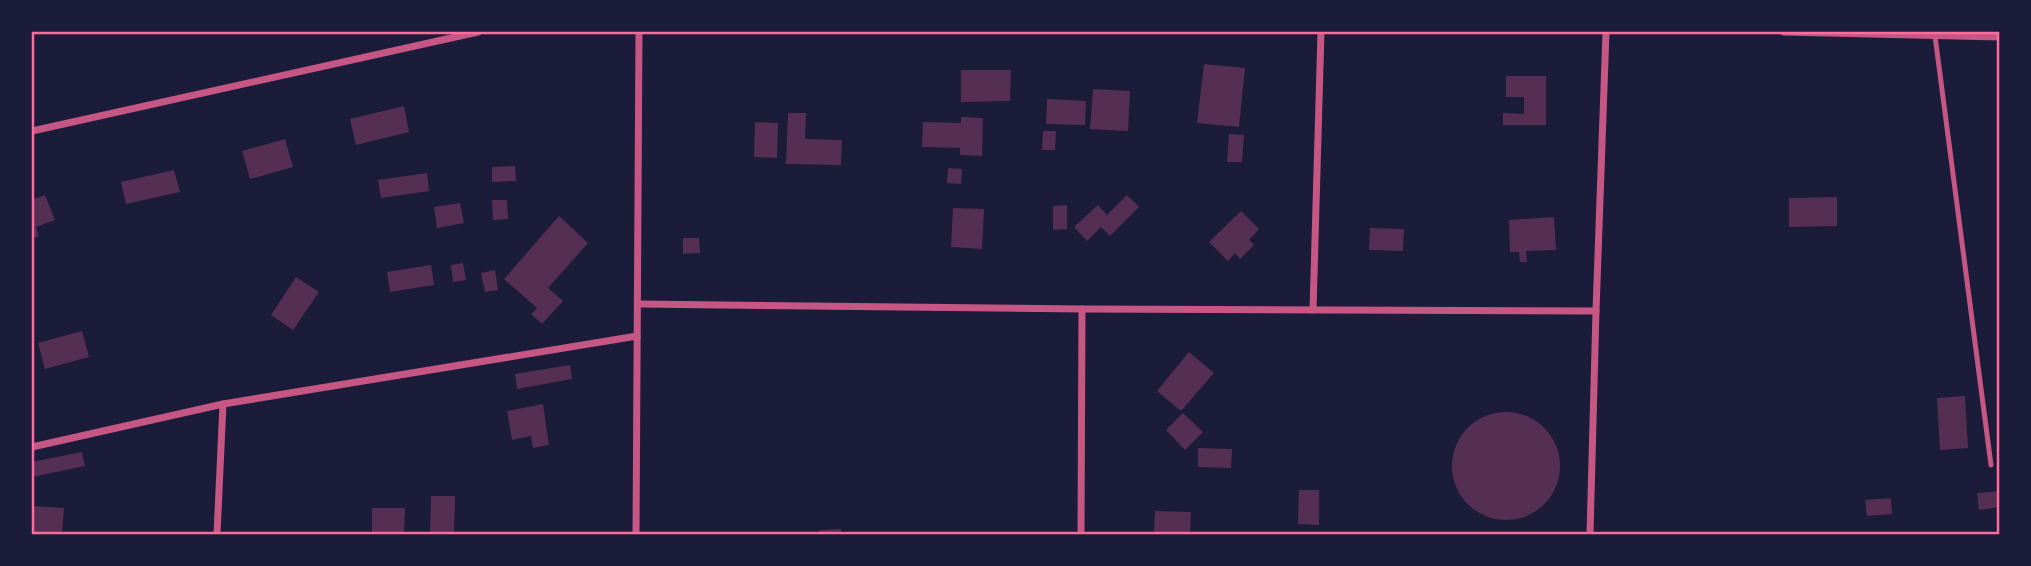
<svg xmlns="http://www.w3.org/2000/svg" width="2031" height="566" font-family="'Varela Round',sans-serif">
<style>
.building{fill:#542f53}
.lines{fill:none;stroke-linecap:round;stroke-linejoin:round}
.service{stroke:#c65784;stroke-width:5}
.minor{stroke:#c65784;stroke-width:7}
.neatline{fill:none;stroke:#ff6b9d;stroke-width:2.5}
</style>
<rect width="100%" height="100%" fill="#1b1b3a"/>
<g class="building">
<polygon points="1204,64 1245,68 1239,127 1197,123"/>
<polygon points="961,70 1011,70 1010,101 961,102"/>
<polygon points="1506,76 1546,76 1546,125 1503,125 1503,113 1524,114 1524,97 1506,97"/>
<polygon points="1093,89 1130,91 1128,131 1090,129"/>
<polygon points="1047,99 1086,101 1085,125 1046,124"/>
<polygon points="404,106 409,132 356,145 350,119"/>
<polygon points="788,113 806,113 805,139 842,140 841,165 786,164"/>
<polygon points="961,117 983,118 982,156 960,155 960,148 922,147 923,122 961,123"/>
<polygon points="755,122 778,123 777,158 754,157"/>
<polygon points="1043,131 1056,131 1055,150 1042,150"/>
<polygon points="1229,134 1244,135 1242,162 1227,162"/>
<polygon points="285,139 293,167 250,179 242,151"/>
<polygon points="515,166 516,181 492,182 492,167"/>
<polygon points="948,168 962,169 961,184 947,183"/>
<polygon points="174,170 180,192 126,204 121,182"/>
<polygon points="427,173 429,191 381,198 378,180"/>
<polygon points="45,195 55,220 36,227 39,236 32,239 32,200"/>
<polygon points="1127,195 1139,207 1110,236 1101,227 1087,241 1074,227 1098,205 1107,215"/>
<polygon points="1837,197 1837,226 1789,227 1789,198"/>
<polygon points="492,200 507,200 508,219 493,220"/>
<polygon points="460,203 464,223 437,228 434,207"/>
<polygon points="1067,205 1067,229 1053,230 1053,206"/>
<polygon points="953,208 984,209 982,249 951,247"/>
<polygon points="1241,211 1259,229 1249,240 1254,245 1240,259 1235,253 1228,261 1209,242"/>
<polygon points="559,216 588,243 548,288 563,301 542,324 531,314 537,308 504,279"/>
<polygon points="1554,217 1556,250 1526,251 1527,262 1520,262 1519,252 1510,252 1509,220"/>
<polygon points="1370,228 1404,229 1403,251 1369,250"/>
<polygon points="683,238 699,238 700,253 683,254"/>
<polygon points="463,263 466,280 453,282 451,265"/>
<polygon points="431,265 434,285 390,292 387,272"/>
<polygon points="495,270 498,290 485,292 481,273"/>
<polygon points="296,277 319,292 293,330 271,315"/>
<polygon points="82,331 89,357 45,369 38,343"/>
<polygon points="1189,352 1214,373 1181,411 1157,391"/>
<polygon points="570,365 572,379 517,389 515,374"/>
<polygon points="1965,396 1968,448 1940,450 1937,398"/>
<polygon points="543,404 549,445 533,448 531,436 512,440 507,411"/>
<circle cx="1506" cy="466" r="54"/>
<polygon points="1183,413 1203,432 1185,450 1166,430"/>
<polygon points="1198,448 1232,449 1231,468 1198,467"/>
<polygon points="82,452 85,466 32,477 32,462"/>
<polygon points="1299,490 1319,490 1319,525 1298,524"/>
<polygon points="2000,491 2000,507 1979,510 1977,493"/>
<polygon points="431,496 455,496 454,534 430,534"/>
<polygon points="1891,498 1892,514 1867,516 1865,500"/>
<polygon points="32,506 64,508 62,534 32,534"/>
<polygon points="372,508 405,508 404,534 372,534"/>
<polygon points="1155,511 1191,512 1190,534 1154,534"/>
<polygon points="841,529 841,534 819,534 819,530"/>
</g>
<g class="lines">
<polyline class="service" points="1935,36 1991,465"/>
<g class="minor">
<polyline points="1784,32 2000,37"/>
<polyline points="32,131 478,32"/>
<polyline points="639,304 1082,309 1596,311"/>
<polyline points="1313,310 1321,32"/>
<polyline points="32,447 223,404 637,336"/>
<polyline points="217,534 223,404"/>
<polyline points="636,534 639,32"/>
<polyline points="1081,534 1082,309"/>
<polyline points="1590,534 1596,311 1606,32"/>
</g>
</g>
<rect width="2031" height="566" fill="none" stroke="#1b1b3a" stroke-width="66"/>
<rect x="33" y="33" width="1965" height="500" class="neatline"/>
</svg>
